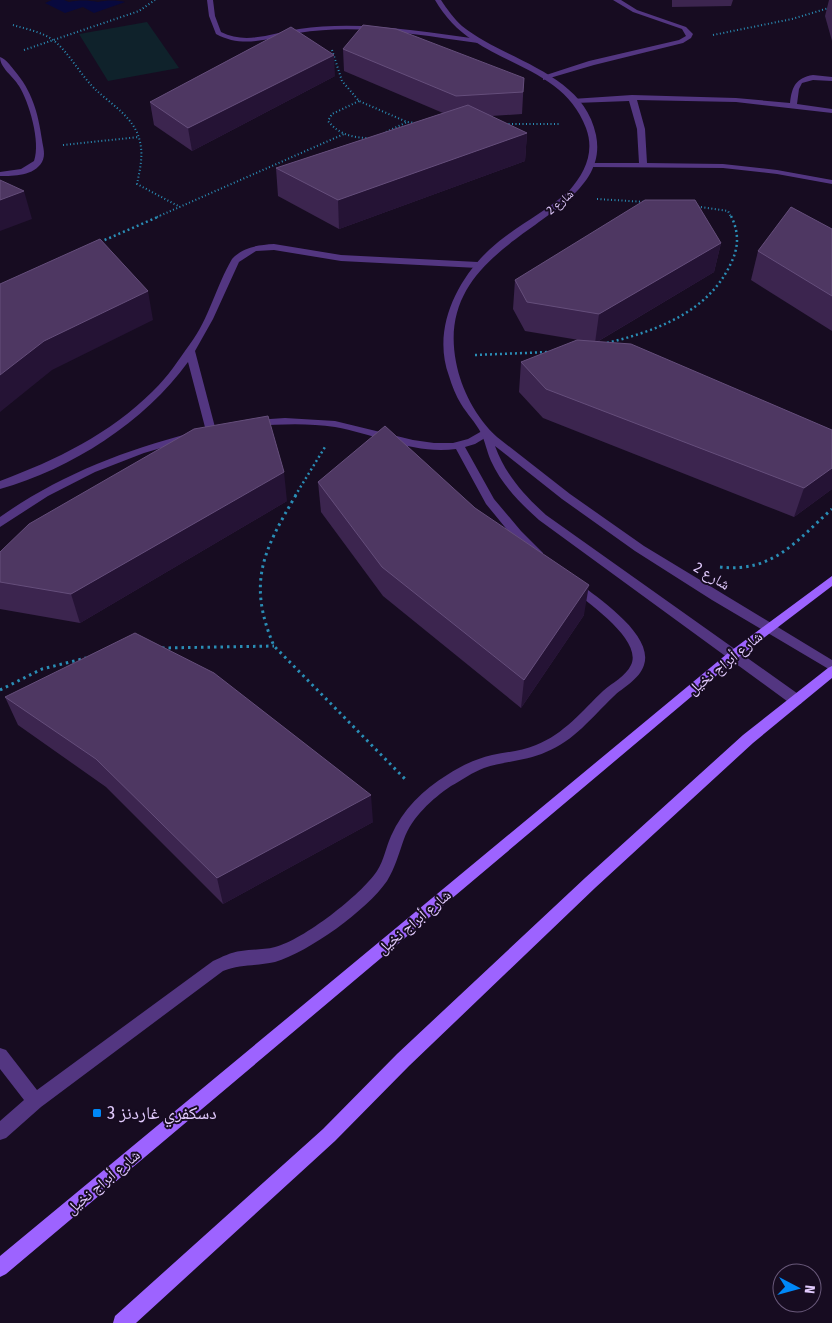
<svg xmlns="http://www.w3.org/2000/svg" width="832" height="1323" font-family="'Fira Sans Condensed','Noto Naskh Arabic',sans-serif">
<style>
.green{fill:#0f222b}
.water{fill:#08093e}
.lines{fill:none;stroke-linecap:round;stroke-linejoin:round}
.path-far2{stroke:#2a8db5;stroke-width:2;stroke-dasharray:1 2.5;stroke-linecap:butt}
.path-far1{stroke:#2a8db5;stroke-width:2.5;stroke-dasharray:2 3;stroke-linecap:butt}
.path{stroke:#2a8db5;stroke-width:3;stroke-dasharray:2.5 4;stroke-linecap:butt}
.lane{fill:#533681;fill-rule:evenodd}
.street{fill:#533681;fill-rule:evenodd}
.secondary{fill:#9d63ff;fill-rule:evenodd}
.wall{fill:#3c254f}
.shaded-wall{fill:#251335}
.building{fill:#4e3762;stroke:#654e7b}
.poi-dot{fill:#0088f7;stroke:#170c21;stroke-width:2}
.labels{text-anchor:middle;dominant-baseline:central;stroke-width:4;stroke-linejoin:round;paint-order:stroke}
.far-street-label{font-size:12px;fill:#e3ccff;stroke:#170c21}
.street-label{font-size:15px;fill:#e3ccff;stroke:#170c21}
.near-poi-label{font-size:18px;fill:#e3ccff;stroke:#170c21;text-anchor:start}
</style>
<rect width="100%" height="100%" fill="#170c21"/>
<polygon class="green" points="147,22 179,68 108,81 79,34"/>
<path class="water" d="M52,0H64L69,2C77,0 89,0 98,2C106,0 117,0 125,2L94,13L83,7L65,13L45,3Z"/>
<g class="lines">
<g class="path-far2">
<path d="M13,25C26,29 42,32 53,40C68,51 81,76 96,90C111,104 133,117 139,138C144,154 140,169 137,184L180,207"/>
<polyline points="713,35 792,19 832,7"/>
<polyline points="24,50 139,11 155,0"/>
<polyline points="332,50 342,81 359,101 407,122 416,123"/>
<path d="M359,101L332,114L328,121C339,135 354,138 371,138"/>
<polyline points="505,124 561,124"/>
<polyline points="386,132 407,122"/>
<polyline points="63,145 139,137"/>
<polyline points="597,199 646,202"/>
<polyline points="694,206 728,211 731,217"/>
<polyline points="157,217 344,134"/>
</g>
<g class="path-far1">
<polyline points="100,242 160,216"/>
<path d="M607,343C656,331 709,312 731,263C739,247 739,232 731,216"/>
<polyline points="475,355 549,352"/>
<polyline points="295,496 325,447"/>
</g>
<g class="path">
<path d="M296,495C263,551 247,583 274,646L406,780"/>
<path d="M720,567C773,573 796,541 832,509"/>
<polyline points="162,648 274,646"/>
<polyline points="0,690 42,669 86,658"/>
</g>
<g class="lane">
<path d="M207,0H213L215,16L221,32C246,45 273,33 299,29C358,20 419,31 478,39L481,41L478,43C419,35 357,23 298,33C270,38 243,49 216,34L209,16Z"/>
<polygon points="613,0 621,0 637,10 686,27 693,34 691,38 683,43 594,65 543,80 543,76 589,61 679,40 686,36 682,29 633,12"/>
<path d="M0,57C6,59 10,65 14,70C32,91 38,112 42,140C43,147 46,155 42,162C34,176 14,176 0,176V172L21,169L34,161C41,142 29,102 19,86C13,76 0,68 0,57Z"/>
<path d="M813,75L832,77V81L813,80L802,83L799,89L797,104L832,109V113L736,102L637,100L645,129L647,163L723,164L777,170L832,180V184L777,174L723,168L590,167L586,165L590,163H639L637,129L629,101L575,103L571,101L572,99L632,95L736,98L790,103C792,86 796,78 813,75Z"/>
<path d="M274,244L341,255L478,262L482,265L478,268L341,261L274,250L256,251L239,262L213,319L195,351L216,431L215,433H207L206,431L188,362C145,422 71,469 0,489V481C56,460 110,434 153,391C168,377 179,359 190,344C209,319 216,286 232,259C243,247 258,245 274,244Z"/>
<path d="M285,418L335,421L413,440L434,443H453L468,439L482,431H490L491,433L490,435L475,444L465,447L494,499L521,531L543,553L541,556H533L513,537L486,504L456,449C415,455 375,434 335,427C309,423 281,424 255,426L250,423L255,420Z"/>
<path d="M191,433L195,434L196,436L195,438L144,453L95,472L48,496L0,527V517C58,476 122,451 191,433Z"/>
<path d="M575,582L579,583C599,599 654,635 644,665C639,680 623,687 613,697C592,717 574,741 546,752C527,761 505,761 484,768C473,772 462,780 451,786C432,799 412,817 404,839C399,853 395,868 387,881C367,910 309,952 275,962C257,966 241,964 223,971L41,1107L6,1138L0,1140V1121L24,1100L0,1069V1048L6,1050L37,1090L213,961C222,957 231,952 241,951C252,949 264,950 275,947C303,940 361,895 377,871C384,860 386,847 391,836C403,809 423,790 447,775C461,766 475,759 492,755C506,752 522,751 536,745C564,734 582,711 603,691C612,683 626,676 631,665C643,640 588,603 571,589L569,586L571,583Z"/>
</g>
<path class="street" d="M435,0H441C447,9 454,19 462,26C505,61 583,72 596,135C614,224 431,233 456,362C461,389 476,418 497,437L570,494L644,546L832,660V671L712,600L635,551L562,499L495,446C505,474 524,495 546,515L801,696L802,700L801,704H791L539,520C520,503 502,485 491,461C487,452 485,441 481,433C476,423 467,414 461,404C456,396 452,386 449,376C432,330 456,281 489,250C514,227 544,213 569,191C585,173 595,152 586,128C567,77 515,68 474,41C457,30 445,17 435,0Z"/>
<g class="secondary">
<polygon points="832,576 832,586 736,659 6,1274 0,1277 0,1256 728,653"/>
<polygon points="832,666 832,678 753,743 595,888 409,1066 335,1141 136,1323 113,1323 115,1316 323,1129 397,1054 585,878 743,735 828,668"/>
</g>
</g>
<g class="wall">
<polygon points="672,0 733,0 731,6 672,7"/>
<polygon points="829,0 832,0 832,41 825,16"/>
<polygon points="343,49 524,78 522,114 491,116 527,133 525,161 339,229 278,196 276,168 443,113 344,71"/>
<polygon points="335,76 192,151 154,125 150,102"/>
<polygon points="832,229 832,331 751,280 758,251"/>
<polygon points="721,243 714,272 597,342 832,430 832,489 794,517 543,418 519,392 521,362 579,340 525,331 513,309 515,280"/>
<polygon points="318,482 475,508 584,615 521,708 383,596 321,512"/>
<polygon points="287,501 80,623 0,609 0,552"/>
<polygon points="5,697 373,822 223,904 106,787 18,725"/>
</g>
<g class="shaded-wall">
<polygon points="334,55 335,76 192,151 188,128"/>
<polygon points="527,133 525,161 339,229 338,200"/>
<polygon points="24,191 32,219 0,231 0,200"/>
<polygon points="721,243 714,272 595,343 599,314"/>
<polygon points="148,291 153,320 52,370 0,412 0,375 44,341"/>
<polygon points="832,468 832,489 794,517 804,488"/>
<polygon points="284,472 287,501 80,623 71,594"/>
<polygon points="589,585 584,615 521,708 524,680"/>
<polygon points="371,795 373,822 223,904 217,878"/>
</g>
<g class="building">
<polygon points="363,25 396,29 524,78 523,92 456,96 343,49"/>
<polygon points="291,27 334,55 188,128 150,102"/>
<polygon points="468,105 527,133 338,200 276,168"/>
<polygon points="0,180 24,191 0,200"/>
<polygon points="645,200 695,200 721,243 599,314 527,302 515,280"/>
<polygon points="791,207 832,229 832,296 758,251"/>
<polygon points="100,239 148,291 44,341 0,375 0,284"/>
<polygon points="577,340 631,344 832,430 832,468 804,488 546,389 521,362"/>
<polygon points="268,416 284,472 71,594 0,582 0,552 29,524 194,429"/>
<polygon points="385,426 475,508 589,585 524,680 382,567 318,482"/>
<polygon points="135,633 214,673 371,795 217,878 96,759 5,697"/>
</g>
<rect class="poi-dot" x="92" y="1108" width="10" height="10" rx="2.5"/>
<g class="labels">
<g class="far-street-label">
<text transform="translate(560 202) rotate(-40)">شارع 2</text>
</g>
<g class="street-label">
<text transform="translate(712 576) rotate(31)">شارع 2</text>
<text transform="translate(725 663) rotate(-39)">شارع أبراج نخيل</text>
<text transform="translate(414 922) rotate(-40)">شارع أبراج نخيل</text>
<text transform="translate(103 1182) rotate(-40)">شارع أبراج نخيل</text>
</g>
<g class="near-poi-label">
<text x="107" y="1113">دسكفري غاردنز 3</text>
</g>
</g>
<g transform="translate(797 1288) rotate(96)"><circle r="24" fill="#170c21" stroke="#69597a"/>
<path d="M0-4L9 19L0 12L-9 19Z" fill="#0088f7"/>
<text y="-8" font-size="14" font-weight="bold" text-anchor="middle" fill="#e3ccff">N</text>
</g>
</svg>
